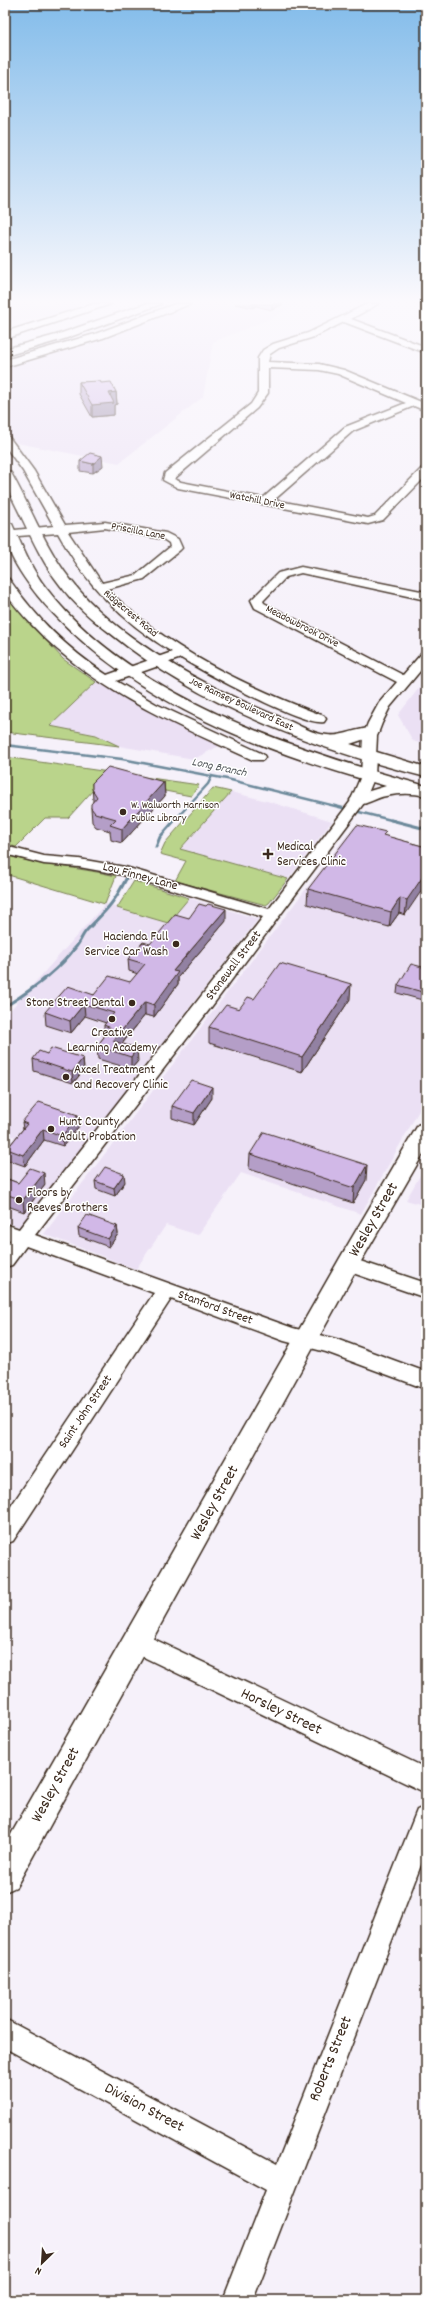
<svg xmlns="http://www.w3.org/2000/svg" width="431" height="2305" font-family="Dekko,sans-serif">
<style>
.built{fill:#ebe0f4}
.green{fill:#bad48b;stroke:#7a7f54}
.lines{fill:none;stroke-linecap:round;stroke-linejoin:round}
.stream-far1{stroke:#6c899a;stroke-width:2.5}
.stream{stroke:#6c899a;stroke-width:3}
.minor-casing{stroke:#3b2a1e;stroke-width:3}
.major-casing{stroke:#3b2a1e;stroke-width:3}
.highway-casing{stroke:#3b2a1e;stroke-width:3}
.minor{fill:#fff;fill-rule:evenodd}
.major{fill:#fff;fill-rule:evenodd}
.highway{fill:#fff;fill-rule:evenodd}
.wall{fill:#b49ec7;stroke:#3b2a1e}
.shaded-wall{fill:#9281a2;stroke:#3b2a1e}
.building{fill:#d1b8e7;stroke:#3b2a1e}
.poi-dot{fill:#3b2a1e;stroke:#fff;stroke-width:1.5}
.labels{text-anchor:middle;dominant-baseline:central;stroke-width:3;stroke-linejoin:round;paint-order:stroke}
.far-street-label{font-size:11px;fill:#3b2a1e;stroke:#fff}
.far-poi-label{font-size:11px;fill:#3b2a1e;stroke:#fff;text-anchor:start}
.far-water-label{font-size:12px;font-style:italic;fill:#54595c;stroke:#fff}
.poi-label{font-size:13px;fill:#3b2a1e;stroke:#fff;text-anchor:start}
.street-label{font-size:13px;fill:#3b2a1e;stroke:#fff}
.near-street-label{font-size:16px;fill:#3b2a1e;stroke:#fff}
</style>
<rect width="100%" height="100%" fill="#f6f1fa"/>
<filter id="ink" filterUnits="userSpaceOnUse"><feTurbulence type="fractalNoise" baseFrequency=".025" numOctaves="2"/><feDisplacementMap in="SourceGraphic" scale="8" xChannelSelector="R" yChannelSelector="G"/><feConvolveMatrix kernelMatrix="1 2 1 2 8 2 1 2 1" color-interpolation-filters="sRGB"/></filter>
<g filter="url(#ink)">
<g class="built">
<polygon points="5,304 90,304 64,313 28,320 5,322"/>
<polygon points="193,304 297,304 272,318 213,342 203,397 119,463 17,443 5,430 5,368 81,345 145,324"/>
<polygon points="426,679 426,745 413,741 398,715"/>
<polygon points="96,682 219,746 194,759 119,746 96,735 49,726"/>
<polygon points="231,792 267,801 332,821 288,879 180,850"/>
<polygon points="353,827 426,847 426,1098 361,1214 241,1173 198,1235 166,1225 136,1269 44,1234"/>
<polygon points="189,898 258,919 20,1227 5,1222 5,1149 15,1137 5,1134 5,1016 105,904 168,923"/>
<polygon points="426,1165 426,1206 406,1200"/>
</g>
<g class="green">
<polygon points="5,591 41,635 63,659 96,682 50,726 96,735 119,746 5,732"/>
<polygon points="5,757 199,785 191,796 103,779 68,818 45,818 16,847 5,844"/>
<polygon points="213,788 231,792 180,849 288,879 269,903 266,905 175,881 186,861 160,854 165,843"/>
<path d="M5,855C43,866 78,867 116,876L105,904L5,874Z"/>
<polygon points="134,881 189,898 168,923 117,908"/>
</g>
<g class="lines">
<g class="stream-far1">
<polyline points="5,745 122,759 227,779 395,821"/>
<polyline points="174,821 208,784 212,776"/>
</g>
<g class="stream">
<polyline points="391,820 426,829"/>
<polyline points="156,847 160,837 175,820"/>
<path d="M9,1004C33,989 58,971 75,948C80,943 82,935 87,930C106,910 113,905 126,879"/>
</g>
<defs>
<g id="minor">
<path d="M367,304H378L351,319L426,347V353L344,322L314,337L279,348L270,354L268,362L319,364L344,370L426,404V411L414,406L353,431L274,500L368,518L375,516L422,468L426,467V476L383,520L368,524L178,488L163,480L165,473L251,404L258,393V358L263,350L273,344L308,333ZM268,368L319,370L338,374L406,403L345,427L263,498L181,482L174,479L257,408L268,393Z"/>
<path d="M5,436L9,437L34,471L65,525L105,522L166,533L178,539L182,548L180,550L144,579L107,589C167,649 245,686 324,716L326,719L324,722C304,727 202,671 181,658L116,681L156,704L263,754L265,757L263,760H253C174,724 93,690 33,626C25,617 9,601 5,590C4,586 5,581 5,577L9,579C37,619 66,648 107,675L172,652C122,621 86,585 58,533L5,537V531L54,526L23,471L5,446ZM105,528L163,539L169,543L170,547L136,575L102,583L68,532Z"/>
<polygon points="301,567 426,592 426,600 301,573 286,577 263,601 264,603 403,675 422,653 426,652 426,664 390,707 382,723 377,736 375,776 364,803 209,1010 35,1235 293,1328 336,1339 426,1372 426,1389 326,1352 284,1341 171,1299 13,1541 5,1544 5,1515 154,1293 26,1246 12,1265 5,1267 5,1246 10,1240 5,1238 5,1224 19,1229 263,917 123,875 79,867 44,864 5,854 5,846 44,856 79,859 125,867 269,909 350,802 361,776 363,736 368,723 379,703 397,682 255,608 251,600 278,573"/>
<polygon points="348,1257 426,1283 426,1298 341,1269 338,1264 341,1259"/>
<polygon points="137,1631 426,1768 426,1793 129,1650 125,1642 129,1634"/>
<polygon points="426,1806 426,1852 253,2300 223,2300 266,2190 5,2048 5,2019 277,2164 417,1810"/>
</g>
<g id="major">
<polygon points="94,304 111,304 5,339 5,332"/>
<polygon points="175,304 190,304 103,338 5,367 5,360 95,334"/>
<polygon points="426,1122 426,1149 356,1270 16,1887 5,1892 5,1845 340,1258 418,1125"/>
</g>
<g id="highway">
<polygon points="145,304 161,304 64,339 5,356 5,349 56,335"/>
<path d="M5,469L11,473C31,508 45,547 70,579C117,641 215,692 287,720C299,725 313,734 327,735C343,738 361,725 377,729L379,732L377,735L350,744L426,767V777C315,749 200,706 110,633C91,619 74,604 60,585C36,555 24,518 5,485Z"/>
<path d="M5,520L12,524C22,546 31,569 46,588C129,697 298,751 426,786V796C412,793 400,793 386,796C374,798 365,807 353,804L350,800L353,796L386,786C265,752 139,705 52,612C36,596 9,560 5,538C4,532 5,526 5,520Z"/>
</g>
</defs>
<use href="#minor" class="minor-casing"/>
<use href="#major" class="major-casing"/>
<use href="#highway" class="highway-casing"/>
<use href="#minor" class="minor"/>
<use href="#major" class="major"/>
<use href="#highway" class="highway"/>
</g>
<g class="wall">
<polygon points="235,304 283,304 272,310 256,306 253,308"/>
<polygon points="79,382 101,383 116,392 117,404 114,405 114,415 92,417 79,394"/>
<polygon points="80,461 103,466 93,473 80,471"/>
<polygon points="164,782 165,796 122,843 111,840 110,831 96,827 92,822 91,808 93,801 92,783"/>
<polygon points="385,836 426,847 405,915 399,913 389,927 307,904 308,889"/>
<polygon points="189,918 226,921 178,977 178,984 154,1017 145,1015 122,1044 138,1061 131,1069 98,1059 97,1046 104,1037 104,1025 106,1023 85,1016 71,1033 46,1025 45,1012 130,982 138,974 129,971 128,959"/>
<polygon points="426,968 426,1001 397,993 398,985"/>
<polygon points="254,999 350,999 302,1072 209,1043 209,1027 239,1009"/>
<polygon points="47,1054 83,1058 84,1070 73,1083 34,1071 33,1059"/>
<polygon points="212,1098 194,1125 172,1118 172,1106"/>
<polygon points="78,1115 79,1126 63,1146 44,1140 25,1166 8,1160 7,1149 23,1129 22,1122"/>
<polygon points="250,1154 366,1180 353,1203 249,1169"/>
<polygon points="5,1178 18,1183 45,1185 24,1212 5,1205"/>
<polygon points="95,1181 125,1182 115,1196 96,1189"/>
<polygon points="117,1226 118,1234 109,1247 79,1236 78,1228"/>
</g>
<g class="shaded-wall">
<polygon points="253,304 256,304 256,306 253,308"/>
<polygon points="272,304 283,304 272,310"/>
<polygon points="116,392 117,404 114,405 114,415 92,417 92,405 109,393"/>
<polygon points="102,456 103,466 93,473 93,464"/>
<polygon points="164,782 165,796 122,843 122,829"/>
<polygon points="426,861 426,884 405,915 407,900"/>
<polygon points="400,898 399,913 389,927 391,912"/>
<polygon points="226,909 226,921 178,977 178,984 154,1017 154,1005 173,971"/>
<polygon points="351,984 350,999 302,1072 302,1057"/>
<polygon points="145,1002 145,1015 115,1052 113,1041"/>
<polygon points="84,1004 85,1016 71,1033 70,1021"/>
<polygon points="137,1048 138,1061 131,1069 131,1057"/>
<polygon points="83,1058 84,1070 73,1083 72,1072"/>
<polygon points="212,1087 212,1098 194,1125 194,1113"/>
<polygon points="78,1115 79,1126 63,1146 62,1136"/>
<polygon points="43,1129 44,1140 25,1166 23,1155"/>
<polygon points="367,1165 366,1180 353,1203 354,1188"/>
<polygon points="44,1173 45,1185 24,1212 23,1200"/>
<polygon points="124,1174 125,1182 115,1196 114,1188"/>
<polygon points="117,1226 118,1234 109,1247 108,1239"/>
</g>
<g class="building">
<polygon points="100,381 101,383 111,382 116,392 109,393 114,403 92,405 79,382"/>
<polygon points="90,453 102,456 93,464 80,461"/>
<polygon points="108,767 164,782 122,829 110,825 116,819 95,813 91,808 91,804 97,797 92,789 92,783"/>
<polygon points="357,825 386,832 383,835 426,847 426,861 425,862 426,862 426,872 407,900 400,898 391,912 308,889"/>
<polygon points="199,904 206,906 208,904 226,909 173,971 178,972 154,1005 145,1002 113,1041 137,1048 131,1057 97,1046 111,1028 104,1025 114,1013 84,1004 70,1021 45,1012 68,986 94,995 109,976 130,982 145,964 128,959 143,942 150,944 175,914 189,918"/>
<polygon points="280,963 351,984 302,1057 209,1027 226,1005 239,1009 248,997 254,999"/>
<polygon points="411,964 426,968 426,993 398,985"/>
<polygon points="51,1048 83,1058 72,1072 33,1059 39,1051 47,1054"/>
<polygon points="191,1080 212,1087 194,1113 172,1106"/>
<polygon points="39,1102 78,1115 62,1136 43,1129 23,1155 7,1149 27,1124 22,1122"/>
<polygon points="264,1132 367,1165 354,1188 250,1154"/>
<polygon points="105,1167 124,1174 114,1188 95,1181"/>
<polygon points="30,1168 44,1173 23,1200 5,1194 5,1178 18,1183"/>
<polygon points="87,1215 117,1226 108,1239 78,1228"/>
</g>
</g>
<linearGradient id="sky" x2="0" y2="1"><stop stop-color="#83bcea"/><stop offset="0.48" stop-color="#fbf9fd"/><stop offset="1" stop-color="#fbf9fd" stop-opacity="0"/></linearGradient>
<rect width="431" height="627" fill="url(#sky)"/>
<g class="poi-dot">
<circle cx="123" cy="812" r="4"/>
<path d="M266 848h4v4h4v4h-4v4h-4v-4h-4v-4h4z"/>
<circle cx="176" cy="944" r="4"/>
<circle cx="132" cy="1003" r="4"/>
<circle cx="112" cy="1019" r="4"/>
<circle cx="66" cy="1077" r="4"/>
<circle cx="51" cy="1129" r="4"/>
<circle cx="19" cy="1200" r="4"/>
</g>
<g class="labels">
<g class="far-street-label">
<text transform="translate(257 501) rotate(11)">Watchill Drive</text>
<text transform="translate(138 532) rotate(11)">Priscilla Lane</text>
<text transform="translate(130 614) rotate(40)">Ridgecrest Road</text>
<text transform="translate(302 627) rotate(27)">Meadowbrook Drive</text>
<text transform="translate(241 705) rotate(25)">Joe Ramsey Boulevard East</text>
</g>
<g class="far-poi-label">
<text x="131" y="806">W. Walworth Harrison<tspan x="131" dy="13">Public Library</tspan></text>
</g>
<g class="far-water-label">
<text transform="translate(219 768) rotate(12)">Long Branch</text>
</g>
<g class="poi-label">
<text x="277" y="847">Medical<tspan x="277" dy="15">Services Clinic</tspan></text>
<text x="168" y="937" text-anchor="end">Hacienda Full<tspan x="168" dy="15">Service Car Wash</tspan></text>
<text x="124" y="1003" text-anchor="end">Stone Street Dental</text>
<text x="112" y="1033" text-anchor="middle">Creative<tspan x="112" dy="15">Learning Academy</tspan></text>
<text x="74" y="1070">Axcel Treatment<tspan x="74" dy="15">and Recovery Clinic</tspan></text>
<text x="59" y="1122">Hunt County<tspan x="59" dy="15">Adult Probation</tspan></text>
<text x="27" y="1193">Floors by<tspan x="27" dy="15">Reeves Brothers</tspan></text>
</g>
<g class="street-label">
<text transform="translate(140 877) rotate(15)">Lou Finney Lane</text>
<text transform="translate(234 966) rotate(-53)">Stonewall Street</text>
<text transform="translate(215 1308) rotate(20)">Stanford Street</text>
<text transform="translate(86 1412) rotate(-56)">Saint John Street</text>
</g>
<g class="near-street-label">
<text transform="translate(374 1220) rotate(-60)">Wesley Street</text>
<text transform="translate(215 1503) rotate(-61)">Wesley Street</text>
<text transform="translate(281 1712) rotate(26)">Horsley Street</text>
<text transform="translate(56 1785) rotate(-61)">Wesley Street</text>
<text transform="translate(331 2059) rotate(-68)">Roberts Street</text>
<text transform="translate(144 2108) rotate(28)">Division Street</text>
</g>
</g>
<rect width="431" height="2305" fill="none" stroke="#fff" stroke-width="20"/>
<rect x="10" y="10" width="411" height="2285" fill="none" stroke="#3b2a1e" stroke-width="1.5" filter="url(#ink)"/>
<g transform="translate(42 2263) rotate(205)" stroke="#ffffff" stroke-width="3" paint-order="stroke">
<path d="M0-3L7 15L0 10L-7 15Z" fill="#3b2a1e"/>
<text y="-6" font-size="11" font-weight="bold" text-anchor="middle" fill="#3b2a1e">N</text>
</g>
</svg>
